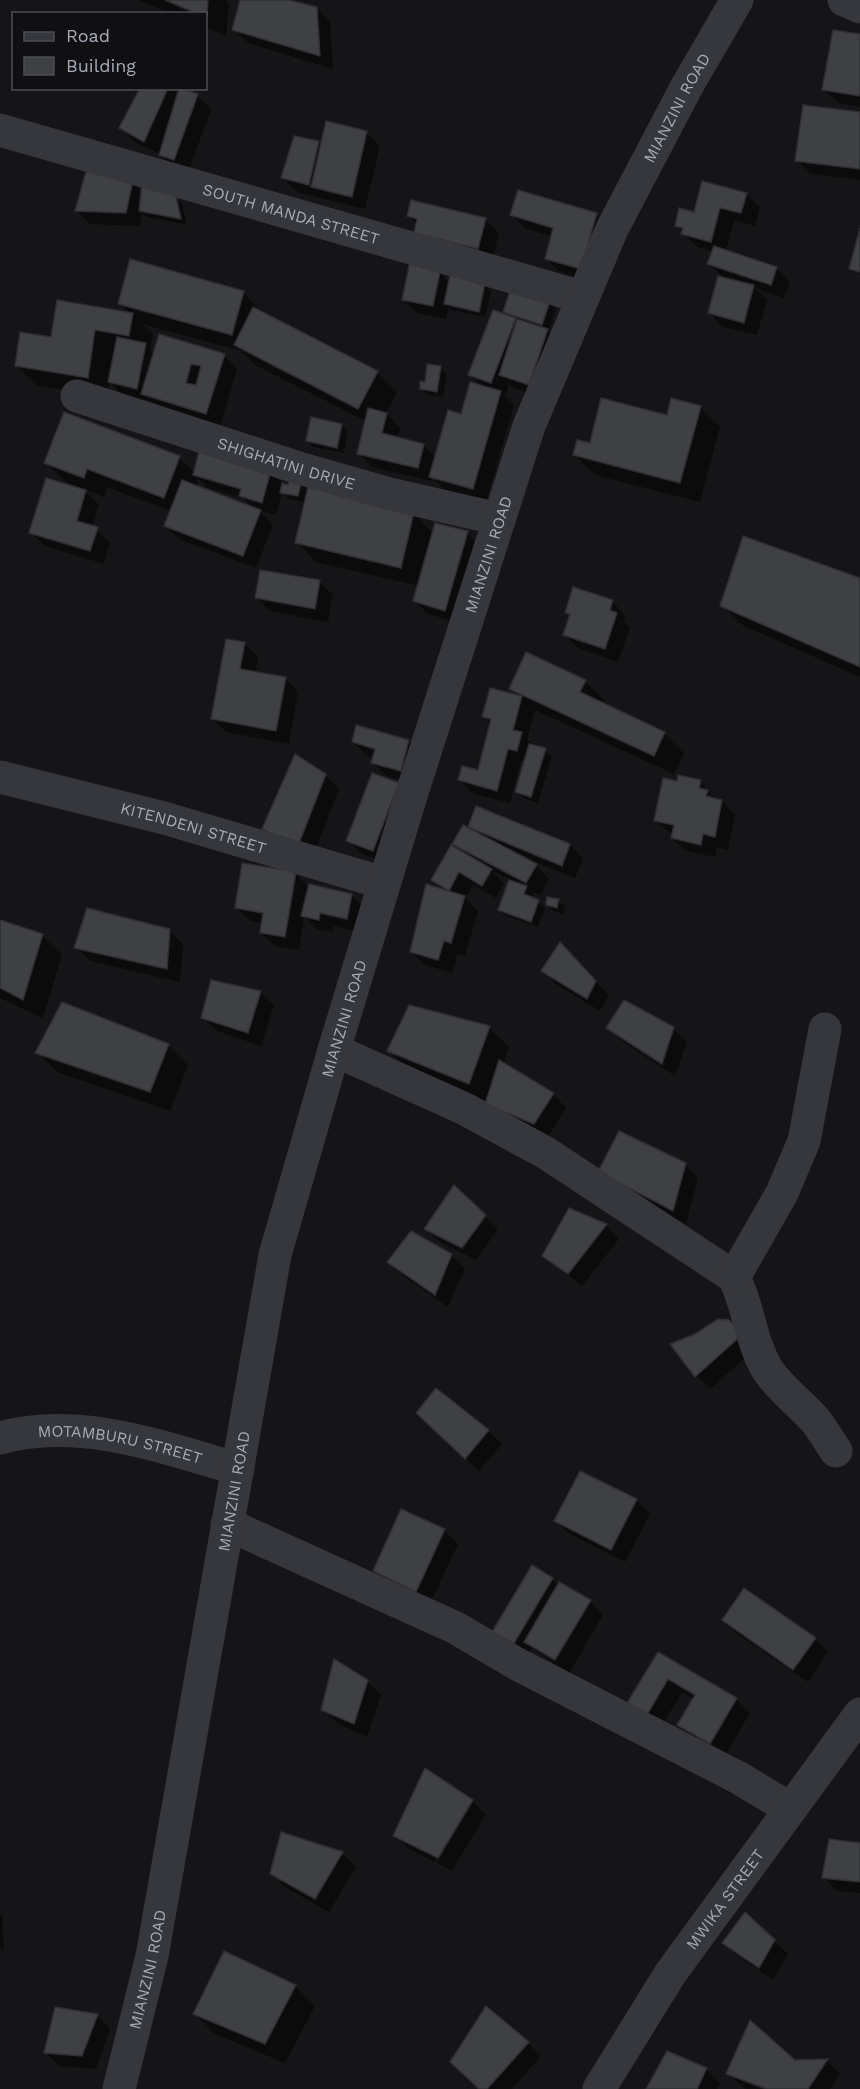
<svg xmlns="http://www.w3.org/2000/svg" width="860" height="2089" font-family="'Work Sans',sans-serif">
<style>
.shadow{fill:#0007;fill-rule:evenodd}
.building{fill:#3f4044;stroke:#2f2f33;stroke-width:1.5;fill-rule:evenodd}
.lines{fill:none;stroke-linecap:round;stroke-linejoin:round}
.minor{stroke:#36373c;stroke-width:33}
.labels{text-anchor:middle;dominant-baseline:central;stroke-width:5;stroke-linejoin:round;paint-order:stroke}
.street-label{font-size:16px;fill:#a7abb8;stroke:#101012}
</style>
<rect width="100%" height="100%" fill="#151517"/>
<g class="shadow">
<polygon points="139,0 225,0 229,4 226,36 206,27 206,14 172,14"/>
<polygon points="242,0 282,0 316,8 330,22 333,69 248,43 234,29"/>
<polygon points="860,36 860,107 838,103 824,89"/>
<polygon points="128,88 180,88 197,96 211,109 188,173 174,169 159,153 134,142 121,128 140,91"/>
<polygon points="860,114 860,180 811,174 797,160"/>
<polygon points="327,123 367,133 380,146 365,209 297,192 283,178 318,143 322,147"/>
<polygon points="132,181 143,192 175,197 182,204 187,225 147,217 142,213 140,226 90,224 77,211"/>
<polygon points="746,194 760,207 755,226 734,220 726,251 776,268 790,282 784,298 755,288 767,300 757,335 723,327 710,313 725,279 709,264 713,252 697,247 676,225 695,214"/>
<polygon points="596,214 609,228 594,282 560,272 546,259 553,236 526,229 512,215"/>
<polygon points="409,216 485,220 499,233 492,261 429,246 417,224"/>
<polygon points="440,273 450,283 484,284 491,291 485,317 452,310 449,307 446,319 417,313 403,299"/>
<polygon points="243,292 263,314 377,372 397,392 386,413 400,428 398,438 423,445 436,458 482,387 470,375 511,318 505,312 549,302 556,309 548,332 560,344 542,398 514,388 509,384 505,396 514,405 486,502 445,490 432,478 431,481 372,467 359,453 366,421 255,365 242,351 142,324 153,334 150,350 155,354 224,355 237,369 220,427 156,407 151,401 123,396 110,382 107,397 36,385 16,365 52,339 131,314 120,303"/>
<polygon points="440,368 447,374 443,397 428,395 421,389"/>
<polygon points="700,407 720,427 700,502 595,475 575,455 591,445"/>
<path d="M65,414L179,458L195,473L270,472L284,485L308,484V488L413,513L434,534L467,533L480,546L459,623L428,614L415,601L419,586L316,562L297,542L306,502L289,499L282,492L276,515L259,511L273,525L256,568L179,539L165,526L171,511L107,487L104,497L83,489L99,505L92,527L110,542L104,564L45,546L31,532L76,486L66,482L46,463ZM199,479L208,488L243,498L255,510L196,487Z"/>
<polygon points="341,425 348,432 344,453 314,447 307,441"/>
<polygon points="860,579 860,677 742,625 722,605"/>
<polygon points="319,582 333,595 328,622 270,611 256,597"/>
<polygon points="612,601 625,615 624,621 630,628 618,662 578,648 565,635 571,616 566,612"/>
<polygon points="244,643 258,657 255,673 285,678 298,692 289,744 226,732 213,719"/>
<polygon points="585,681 605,701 603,705 664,733 684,753 674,774 535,710 527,740 552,756 538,803 523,798 516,792 525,762 521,761 510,803 474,794 460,780 479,771 491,724 484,716 520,697 511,688"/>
<polygon points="409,741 422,755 414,784 387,776 373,763 374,758 367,756 353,742"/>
<polygon points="325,775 339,789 312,858 277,842 263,828"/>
<polygon points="700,781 716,800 722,801 735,815 728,850 717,847 715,857 686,851 672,838 673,835 655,821 678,783"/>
<polygon points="398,784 387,864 362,854 348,840"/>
<polygon points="477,807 570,845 583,859 575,878 531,860 549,879 540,896 534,892 531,898 545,908 538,927 506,916 500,910 511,880 491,870 504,884 496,898 473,885 465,898 478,911 465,956 458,954 452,973 425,965 412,951 445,891 433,880 463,853 454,844 468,830"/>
<polygon points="295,873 309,888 352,895 365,909 360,932 334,926 332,932 317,929 304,916 299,950 275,946 261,933 263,923 250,921 237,908"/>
<polygon points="558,900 565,907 564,914 554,911 547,905"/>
<polygon points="0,922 42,935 62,955 43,1018 0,998"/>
<polygon points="169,930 183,944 180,982 90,961 76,947"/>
<polygon points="574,958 609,995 600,1011 556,984 543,970"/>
<polygon points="260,992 274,1005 261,1046 217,1031 203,1018"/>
<polygon points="489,1028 509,1047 503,1064 553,1094 566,1108 548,1137 487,1102 408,1070 389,1050"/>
<polygon points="608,1028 673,1028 687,1042 675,1076 622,1041"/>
<polygon points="168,1045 188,1065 170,1111 57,1072 37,1052"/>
<polygon points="685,1165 698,1178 686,1224 613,1185"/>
<polygon points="485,1216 498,1229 476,1260 440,1242 426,1229"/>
<polygon points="606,1225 619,1239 582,1286 543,1255"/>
<polygon points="451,1255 465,1268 448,1307 402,1275 389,1262"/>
<polygon points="718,1320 755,1349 710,1389 696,1376 696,1335"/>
<polygon points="431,1426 488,1431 502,1444 479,1471"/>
<polygon points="636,1500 650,1514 625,1562 570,1534 556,1521"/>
<polygon points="402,1511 444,1530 458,1544 430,1604 388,1584 374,1570"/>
<polygon points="552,1579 559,1586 590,1602 603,1615 569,1673 532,1648 524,1662 504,1651"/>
<polygon points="724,1620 815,1639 828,1652 808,1682 737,1634"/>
<polygon points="659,1654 736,1699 750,1713 724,1757 692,1738 679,1725 694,1699 682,1692 658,1732 640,1722"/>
<polygon points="367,1681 381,1695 367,1737 337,1723 323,1709"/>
<polygon points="425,1770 473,1802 470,1802 434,1862 409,1849 395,1836"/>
<polygon points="473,1802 486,1814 452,1871 437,1863"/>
<polygon points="282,1834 342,1853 356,1867 329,1912 285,1887 272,1873"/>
<polygon points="860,1844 860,1893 837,1891 824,1877"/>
<polygon points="0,1914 2,1916 4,1950 0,1948"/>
<polygon points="774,1941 788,1954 773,1980 738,1956 724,1943"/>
<polygon points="295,1986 315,2006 285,2063 215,2034 195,2014"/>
<polygon points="97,2015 110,2029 96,2069 59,2066 46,2053"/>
<polygon points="528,2043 541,2056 512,2089 480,2089"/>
<polygon points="795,2061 827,2061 840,2074 830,2089 771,2089 743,2079 743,2082 762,2089 745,2089 728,2074"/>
<polygon points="706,2069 720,2083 717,2089 647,2089"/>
</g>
<g class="building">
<polygon points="165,0 208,0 207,17 206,14 198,14"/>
<polygon points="240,0 289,0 317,7 320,56 232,30"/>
<polygon points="833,30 860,34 860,96 822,90"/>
<polygon points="140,88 168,88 144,142 119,128"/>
<polygon points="179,88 198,94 174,160 159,155"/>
<polygon points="803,105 860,112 860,169 795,161"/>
<polygon points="326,121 367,131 352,197 311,187"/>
<polygon points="294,136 319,141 309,185 281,178"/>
<polygon points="87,168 133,180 126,213 75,211"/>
<polygon points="702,181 747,193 741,213 720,208 711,242 681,234 683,228 675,226 679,208 694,212"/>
<polygon points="142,184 176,196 181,219 139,211"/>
<polygon points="518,190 597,213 581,269 545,259 553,228 510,215"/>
<polygon points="411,200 486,218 478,249 414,233 417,219 407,216"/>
<polygon points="860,228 860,272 849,269"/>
<polygon points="714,246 777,267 771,285 707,264"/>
<polygon points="130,259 244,291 232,335 118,304"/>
<polygon points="410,261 440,272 433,306 402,300"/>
<polygon points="450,275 485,283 479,312 444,304"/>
<polygon points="718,276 754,285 744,323 708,313"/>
<polygon points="511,288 550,301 542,325 503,312"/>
<polygon points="57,300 133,313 129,336 95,330 88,378 15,366 20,332 51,337"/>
<polygon points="253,307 378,371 358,409 234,345"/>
<polygon points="493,310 516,318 491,383 468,375"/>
<polygon points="517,319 548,329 529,385 499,375"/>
<path d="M159,334L225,354L206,414L141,394ZM191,364L201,366L196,385L186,383Z"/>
<polygon points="117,337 146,343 137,389 108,382"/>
<polygon points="427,364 441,366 437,392 420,389 420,381 425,382"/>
<polygon points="470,382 501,391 473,489 429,477 448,410 461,414"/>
<polygon points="601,398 667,415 671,398 701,406 680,483 573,455 577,440 590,443"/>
<polygon points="368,408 387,413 382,433 424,444 418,468 357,454"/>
<polygon points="64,412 180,456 164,498 87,469 84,478 44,463"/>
<polygon points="311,417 342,424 337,448 306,441"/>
<polygon points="199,451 271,470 262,503 239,496 241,489 193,475"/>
<polygon points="290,473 303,476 298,496 280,493 282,483 288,485"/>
<polygon points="46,478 86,490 77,521 98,527 90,551 29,533"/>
<polygon points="182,480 261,510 243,556 164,526"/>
<polygon points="308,487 414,512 401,568 295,543"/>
<polygon points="435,523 468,531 445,611 413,601"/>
<polygon points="743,536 860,578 860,667 720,606"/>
<polygon points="260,570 320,580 315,609 255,598"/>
<polygon points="573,587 613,600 610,610 617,613 605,649 563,635 570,614 565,613"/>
<polygon points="226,639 245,642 240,669 286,677 276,731 211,719"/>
<polygon points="526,652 586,680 580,692 665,732 654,756 509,689"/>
<polygon points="490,688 522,696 513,730 522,732 517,751 508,749 497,791 458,780 462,766 478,770 491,719 482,717"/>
<polygon points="356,725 409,740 401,771 371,763 375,749 352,742"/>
<polygon points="529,744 546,748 531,797 515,792"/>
<polygon points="295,754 326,774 298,846 262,829"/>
<polygon points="372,773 399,783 373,851 346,841"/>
<polygon points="678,775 701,780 699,788 708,790 706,796 722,800 715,837 703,834 701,845 671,838 674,825 654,821 663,778 677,781"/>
<polygon points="476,806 570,844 562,866 468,827"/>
<polygon points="463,825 537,864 526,883 452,844"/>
<polygon points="451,845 492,869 482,886 459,872 449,891 431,880"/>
<polygon points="242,863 296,872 285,937 260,933 263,913 235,908"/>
<polygon points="509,880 527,886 524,894 539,900 531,922 498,910"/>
<polygon points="309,884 352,894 347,919 320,913 319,920 301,916"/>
<polygon points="426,884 465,896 451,943 444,941 438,960 410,952"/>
<polygon points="547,897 559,899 557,908 546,905"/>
<polygon points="87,908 170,929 167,969 74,948"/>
<polygon points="0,920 43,934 23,1000 0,988"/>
<polygon points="560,942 596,981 587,999 541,971"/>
<polygon points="211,980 261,991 248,1033 201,1018"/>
<polygon points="624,1000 674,1027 662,1064 606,1028"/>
<polygon points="62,1002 169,1044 150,1092 35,1053"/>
<polygon points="409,1005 490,1026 469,1084 387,1051"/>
<polygon points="499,1060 554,1093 534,1124 485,1104"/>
<polygon points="619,1131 686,1163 673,1211 598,1172"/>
<polygon points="454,1185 486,1215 462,1248 424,1229"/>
<polygon points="569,1208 607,1224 568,1274 542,1256"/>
<polygon points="411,1231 452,1254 435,1295 387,1262"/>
<polygon points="718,1319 729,1320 743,1334 695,1377 670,1344 695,1334"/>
<polygon points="436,1388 489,1430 465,1459 416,1413"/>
<polygon points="580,1471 637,1499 611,1550 554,1521"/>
<polygon points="401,1509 445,1529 416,1592 373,1571"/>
<polygon points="532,1565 553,1578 510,1650 489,1637"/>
<polygon points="559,1582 591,1600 555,1660 524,1642"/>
<polygon points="744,1588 816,1638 793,1670 722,1620"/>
<polygon points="658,1652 737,1698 710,1744 677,1725 695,1695 668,1679 644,1720 624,1708"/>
<polygon points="334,1659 368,1680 354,1724 321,1710"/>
<polygon points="425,1768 473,1800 438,1858 393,1836"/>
<polygon points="281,1832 343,1852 315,1899 270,1874"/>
<polygon points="829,1839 860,1843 860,1882 822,1878"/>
<polygon points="745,1912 775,1940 759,1968 722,1943"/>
<polygon points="224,1951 296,1985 265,2044 193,2014"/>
<polygon points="486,2006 529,2042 487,2089 479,2089 450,2062"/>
<polygon points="55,2007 98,2014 82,2056 44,2053"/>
<polygon points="750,2020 795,2060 828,2059 808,2089 767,2089 726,2074"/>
<polygon points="667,2051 707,2068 697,2089 646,2089"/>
</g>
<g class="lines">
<g class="minor">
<polyline points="844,0 860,7"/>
<path id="s1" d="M0,130L582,297"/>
<path id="s2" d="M77,396L299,468L390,494L499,519"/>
<path id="s3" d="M0,777L164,818L384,883"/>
<path d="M334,1050L465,1109L546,1153L734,1277C749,1307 750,1340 767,1369C780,1389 799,1402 815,1420C823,1430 829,1441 836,1451"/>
<polyline points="734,1277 782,1193 804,1141 825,1029"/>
<path id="s4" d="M0,1438C79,1416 162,1447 238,1469"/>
<polyline points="227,1524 456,1628 517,1664 739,1778 789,1808"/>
<path id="s5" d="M119,2089L152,1956L275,1255L334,1050L410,799L529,426L612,229L687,86L737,0"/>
<path id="s6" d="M599,2089L670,1974L860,1714"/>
</g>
</g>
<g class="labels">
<g class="street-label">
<text stroke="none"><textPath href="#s5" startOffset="2067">MIANZINI ROAD</textPath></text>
<text stroke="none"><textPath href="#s1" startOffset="303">SOUTH MANDA STREET</textPath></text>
<text stroke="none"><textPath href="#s2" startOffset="220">SHIGHATINI DRIVE</textPath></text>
<text stroke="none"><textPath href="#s5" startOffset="1581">MIANZINI ROAD</textPath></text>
<text stroke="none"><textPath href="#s3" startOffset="200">KITENDENI STREET</textPath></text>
<text stroke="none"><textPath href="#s5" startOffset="1095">MIANZINI ROAD</textPath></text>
<text stroke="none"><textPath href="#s4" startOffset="122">MOTAMBURU STREET</textPath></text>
<text stroke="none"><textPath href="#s5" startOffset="609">MIANZINI ROAD</textPath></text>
<text stroke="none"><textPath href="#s6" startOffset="228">MWIKA STREET</textPath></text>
<text stroke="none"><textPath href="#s5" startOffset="123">MIANZINI ROAD</textPath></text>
</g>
</g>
<rect x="12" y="12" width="195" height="78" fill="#101012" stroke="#4c4e54" stroke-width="1.5"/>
<rect x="24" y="32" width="30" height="9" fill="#36373c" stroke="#4c4e54" stroke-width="1.5"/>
<text x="66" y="42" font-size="18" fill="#a7abb8">Road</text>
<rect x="24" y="57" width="30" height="18" fill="#3f4044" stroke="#4c4e54" stroke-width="1.5"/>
<text x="66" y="72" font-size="18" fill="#a7abb8">Building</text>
</svg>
